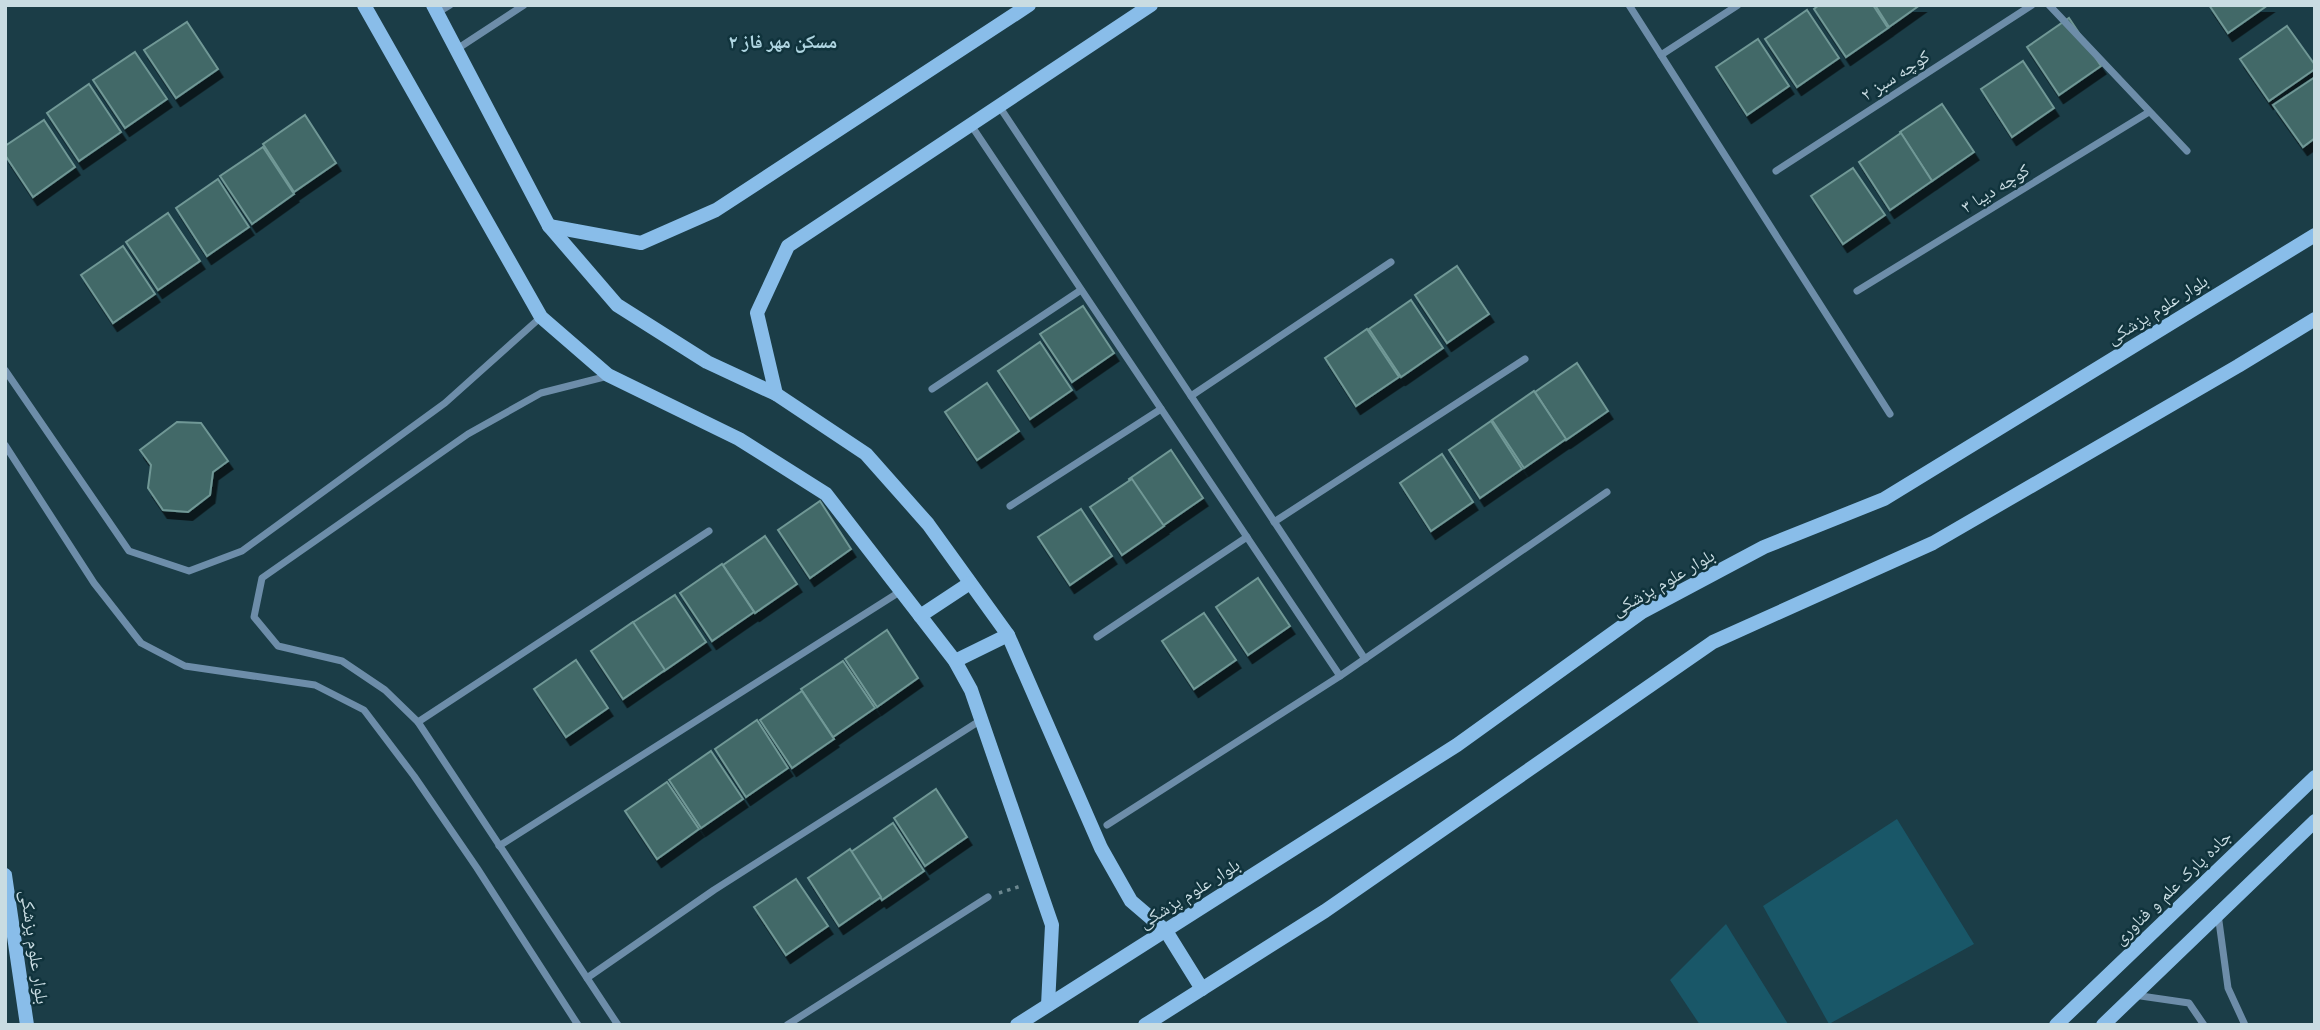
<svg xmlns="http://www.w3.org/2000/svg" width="2320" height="1030" font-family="Poppins,'Noto Naskh Arabic',sans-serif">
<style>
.green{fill:#195768}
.building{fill:#436968;stroke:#709896;stroke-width:2;filter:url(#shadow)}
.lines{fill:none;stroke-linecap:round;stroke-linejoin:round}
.path{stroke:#6d8890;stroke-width:3.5;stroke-dasharray:3.5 5;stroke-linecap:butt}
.street{stroke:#6d8da9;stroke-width:7}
.secondary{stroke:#89bde9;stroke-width:14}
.labels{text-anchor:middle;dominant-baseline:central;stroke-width:5;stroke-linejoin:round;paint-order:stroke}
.street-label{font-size:18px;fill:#c9dce2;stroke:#10333c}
.neighbourhood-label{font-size:19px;font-weight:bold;fill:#b0d6e2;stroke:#10333c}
</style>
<defs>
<filter id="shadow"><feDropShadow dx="4.5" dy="8" stdDeviation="0" flood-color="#0009"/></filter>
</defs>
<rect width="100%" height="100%" fill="#1b3d47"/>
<g class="green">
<polygon points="1897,819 1974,944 1829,1024 1763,906"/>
<polygon points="1726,924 1788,1024 1788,1025 1700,1025 1670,980"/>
</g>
<g class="building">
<polygon points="1819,5 1873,5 1888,28 1846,57 1814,9"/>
<polygon points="1875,5 1920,5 1889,27"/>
<polygon points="2209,5 2268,5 2228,33"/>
<polygon points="1807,10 1839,58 1797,87 1765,39"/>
<polygon points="2069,18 2101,66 2059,95 2027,47"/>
<polygon points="187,22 218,69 176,98 144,50"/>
<polygon points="2287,26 2315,65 2315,69 2269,101 2240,59"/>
<polygon points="1758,39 1789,86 1747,115 1716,67"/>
<polygon points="135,52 167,99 125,128 93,80"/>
<polygon points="2023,61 2054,108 2012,137 1981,89"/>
<polygon points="2315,77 2315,138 2303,147 2273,105"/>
<polygon points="89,84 121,132 79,161 47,113"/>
<polygon points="1942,104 1974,152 1932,181 1900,132"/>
<polygon points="305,115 336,163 294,192 263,144"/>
<polygon points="44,120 75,167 33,197 5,155 5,146"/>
<polygon points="1901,133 1932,181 1890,210 1859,162"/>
<polygon points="263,147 294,194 252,224 220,176"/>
<polygon points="1853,168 1885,215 1843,244 1811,196"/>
<polygon points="218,179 249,227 207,256 176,208"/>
<polygon points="168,213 200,261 158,290 126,242"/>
<polygon points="123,246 155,294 113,323 81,275"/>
<polygon points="1457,266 1489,314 1447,343 1415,295"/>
<polygon points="1411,300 1443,348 1401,377 1369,329"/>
<polygon points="1083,306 1114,353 1072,382 1040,334"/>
<polygon points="1367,329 1399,377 1356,406 1325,358"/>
<polygon points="1040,342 1072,390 1030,419 998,371"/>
<polygon points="1577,363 1608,411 1566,440 1535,392"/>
<polygon points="987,383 1019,431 977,460 945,412"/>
<polygon points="1534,391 1566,439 1524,468 1492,420"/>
<polygon points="1491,421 1522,469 1480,498 1449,450"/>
<polygon points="177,422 201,423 228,461 213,472 210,495 188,512 163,510 148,488 151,465 140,450"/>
<polygon points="1171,450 1203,498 1161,527 1129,479"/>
<polygon points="1442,454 1473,502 1431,531 1400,483"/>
<polygon points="1132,479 1164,526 1122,555 1090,507"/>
<polygon points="820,501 851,549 810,578 778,530"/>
<polygon points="1081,509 1112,556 1070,585 1038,537"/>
<polygon points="765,536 797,584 755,613 723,565"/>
<polygon points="722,564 754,612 712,641 680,593"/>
<polygon points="1258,578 1290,626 1248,655 1216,607"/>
<polygon points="675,595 706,642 664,671 632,623"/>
<polygon points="1204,613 1236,660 1194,689 1162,641"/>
<polygon points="633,622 665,670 623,699 591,651"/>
<polygon points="887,630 918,678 877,707 845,659"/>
<polygon points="576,660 608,708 566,737 534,689"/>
<polygon points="843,661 875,708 833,737 801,689"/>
<polygon points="802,691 834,739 792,768 760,720"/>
<polygon points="757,720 788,768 746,797 715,749"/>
<polygon points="711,751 743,799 701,828 669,780"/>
<polygon points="667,782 699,829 657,859 625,811"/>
<polygon points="936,789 967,837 925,866 894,818"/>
<polygon points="893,823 924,871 882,900 851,852"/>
<polygon points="850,849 881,897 839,926 808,878"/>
<polygon points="796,879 828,926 786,955 754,907"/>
</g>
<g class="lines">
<polyline class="path" points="999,893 1021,886"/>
<g class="street">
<polyline points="1629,5 1890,414"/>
<polyline points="2049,5 2187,151"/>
<polyline points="437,13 450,5"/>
<polyline points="457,49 524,5"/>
<polyline points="1661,55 1738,5"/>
<polyline points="999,106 1365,659"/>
<polyline points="971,125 1340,676 1607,492"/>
<polyline points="1776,171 2032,5"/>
<polyline points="1857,291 2149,112"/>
<polyline points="5,370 129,551 189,571 242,551 445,403 541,317"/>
<polyline points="608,376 541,393 468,434 262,578 254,617 278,646 342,661 385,690 418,722 618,1025"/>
<polyline points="932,389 1081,290"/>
<polyline points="1191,396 1391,262"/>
<polyline points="5,445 94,583 141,643 185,666 315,685 364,710 414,776 477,868 578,1025"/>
<polyline points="1010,506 1161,409"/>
<polyline points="1274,522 1525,359"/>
<polyline points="1097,637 1247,537"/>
<polyline points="418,722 709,531"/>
<polyline points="1107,825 1340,676"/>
<polyline points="499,846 901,591"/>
<polyline points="2218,914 2228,988 2245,1025"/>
<polyline points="587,978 714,890 981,720"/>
<polyline points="2134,995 2189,1003 2204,1025"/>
<polyline points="787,1025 988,897"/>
</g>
<g class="secondary">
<polyline points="364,5 541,317 608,375 739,439 826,494 955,661 971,690 1052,925 1048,1005"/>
<polyline points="433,5 549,226 617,305 707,362 776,394 866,454 928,524 1008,635 1101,848 1131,901 1166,931 1202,989"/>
<polyline points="549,226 641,243 716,210 1029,5"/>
<polyline points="776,394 757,313 788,246 1151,5"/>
<polyline points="920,616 970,583"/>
<polyline points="955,661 1008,635"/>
<polyline points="5,875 27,1025"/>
<polyline points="1017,1025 1457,745 1642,612 1764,547 1884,499 2315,235"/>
<polyline points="1145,1025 1325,911 1713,642 1933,543 2238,366 2315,319"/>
<polyline points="2056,1025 2315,777"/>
<polyline points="2103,1025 2315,821"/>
</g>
</g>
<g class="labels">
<g class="street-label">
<text transform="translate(1895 75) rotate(-33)">کوچه سبز ۲</text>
<text transform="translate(1995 188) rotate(-32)">کوچه دیبا ۳</text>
<text transform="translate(2157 309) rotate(-32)">بلوار علوم پزشکی</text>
<text transform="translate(1663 582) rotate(-30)">بلوار علوم پزشکی</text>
<text transform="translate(2172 887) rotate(-44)">جاده پارک علم و فناوری</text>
<text transform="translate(1189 893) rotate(-32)">بلوار علوم پزشکی</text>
<text transform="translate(35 947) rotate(82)">بلوار علوم پزشکی</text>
</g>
<g class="neighbourhood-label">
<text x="783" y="41">مسکن مهر فاز ۲</text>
</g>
</g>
<rect width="2320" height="1030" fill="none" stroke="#c9dce2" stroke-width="14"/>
</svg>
